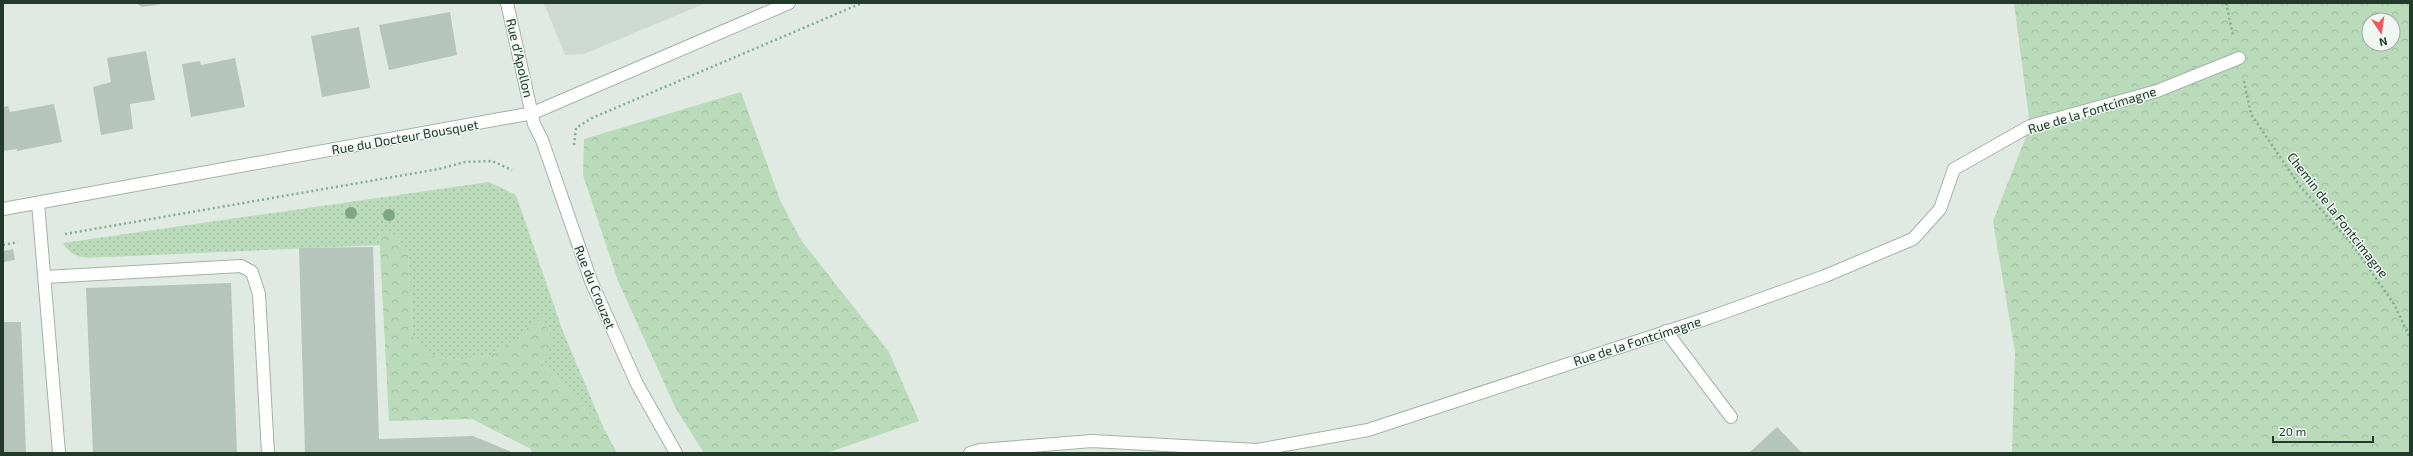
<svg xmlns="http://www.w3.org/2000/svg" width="2413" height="456" font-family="'Exo 2',sans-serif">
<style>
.built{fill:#cedad1}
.grass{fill:url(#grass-dots)}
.forest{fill:url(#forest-crowns);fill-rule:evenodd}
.building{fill:#b5c5bb}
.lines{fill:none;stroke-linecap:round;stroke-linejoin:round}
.minor-casing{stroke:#a3b2a8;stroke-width:14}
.path{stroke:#81ad93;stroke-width:2.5;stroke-dasharray:2 3;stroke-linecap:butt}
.minor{stroke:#fff;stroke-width:12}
.tree{fill:#7ea683}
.labels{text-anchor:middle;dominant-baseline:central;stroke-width:3;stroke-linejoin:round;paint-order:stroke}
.street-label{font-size:13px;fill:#213a2c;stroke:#f0f7f2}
</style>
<defs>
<pattern id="grass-dots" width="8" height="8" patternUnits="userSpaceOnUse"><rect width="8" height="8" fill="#b9dbb9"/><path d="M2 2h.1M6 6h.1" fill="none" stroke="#9fbd9f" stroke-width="1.8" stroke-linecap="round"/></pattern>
<pattern id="forest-crowns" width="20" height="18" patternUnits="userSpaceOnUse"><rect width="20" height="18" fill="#b9dbb9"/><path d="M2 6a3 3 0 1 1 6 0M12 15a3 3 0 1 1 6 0" fill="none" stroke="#9fbd9f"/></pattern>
</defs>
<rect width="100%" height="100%" fill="#e0eae3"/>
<polygon class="built" points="544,3 706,3 584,54 565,55"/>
<path class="grass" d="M489,182L516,195L562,329L604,429L541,362L511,342L489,356L457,360L428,355L413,337L408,254L379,230L380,245L108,257C89,257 74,262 63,243Z"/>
<g class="forest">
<path d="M2014,3H2410V453H2012L2015,352L1993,221L2030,126ZM2369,20H2393V44H2369Z"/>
<polygon points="741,92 780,200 801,240 889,352 919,421 827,453 704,453 675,407 618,281 583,175 584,139"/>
<polygon points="379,230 397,235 408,254 413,337 428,355 457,360 489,356 511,342 542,316 554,344 541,362 604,429 617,453 532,453 531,449 472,419 389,421"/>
</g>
<g class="building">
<polygon points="136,3 162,3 162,4 142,7"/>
<polygon points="450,12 457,55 389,70 379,25"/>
<polygon points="359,27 370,88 322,97 311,36"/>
<polygon points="146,51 155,100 130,104 133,129 101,135 93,87 111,82 107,58"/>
<polygon points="235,58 245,107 191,117 182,64 200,61 201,65"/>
<polygon points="54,104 62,142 17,151 17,149 3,151 3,107 8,106 10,112"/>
<polygon points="373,247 379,439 473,436 514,453 305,453 299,248"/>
<polygon points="13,249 15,260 3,262 3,251"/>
<polygon points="231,283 237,453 93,453 86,288"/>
<polygon points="3,322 21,322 26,453 3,453"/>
<polygon points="1777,427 1802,453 1749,453"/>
</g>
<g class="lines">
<defs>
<g id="minor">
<polyline points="507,3 534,124 542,140 591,281 637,384 676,453"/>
<polyline points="38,203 59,453"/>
<polyline points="3,209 533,113 789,3"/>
<polyline points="45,277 241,266 252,272 259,294 268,453"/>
<polyline points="1666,331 1731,417"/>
<polyline points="970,453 980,450 1092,441 1257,450 1368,430 1711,317 1825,276 1913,239 1940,209 1954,169 2030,126 2157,91 2239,58"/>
</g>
</defs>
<use href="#minor" class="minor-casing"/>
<g class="path">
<polyline points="2226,3 2233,35"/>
<polyline points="2244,81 2251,114 2299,185 2352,244 2394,304 2410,338"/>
<polyline points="574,145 576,128 592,118 862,3"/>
<polyline points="65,234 439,169 465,162 492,161 512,170"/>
<polyline points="3,245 18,242"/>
</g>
<use href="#minor" class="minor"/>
</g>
<g class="tree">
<circle cx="351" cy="213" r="6"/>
<circle cx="389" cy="215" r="6"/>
</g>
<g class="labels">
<g class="street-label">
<text transform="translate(520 58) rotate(77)">Rue d'Apollon</text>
<text transform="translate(2092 110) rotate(-17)">Rue de la Fontcimagne</text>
<text transform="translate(405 137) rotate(-10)">Rue du Docteur Bousquet</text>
<text transform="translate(2338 215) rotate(52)">Chemin de la Fontcimagne</text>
<text transform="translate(595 287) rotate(68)">Rue du Crouzet</text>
<text transform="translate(1637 341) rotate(-18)">Rue de la Fontcimagne</text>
</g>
</g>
<rect width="2413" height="456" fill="none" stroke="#213a2c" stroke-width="8"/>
<g transform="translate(2381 32) rotate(167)"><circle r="19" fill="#f0f7f2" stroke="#9daba3"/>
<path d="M0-3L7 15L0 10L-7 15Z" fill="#ed5b60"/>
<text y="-6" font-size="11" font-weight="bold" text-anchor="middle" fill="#213a2c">N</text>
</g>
<path d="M2273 436v6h100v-6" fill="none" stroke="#213a2c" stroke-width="2"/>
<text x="2279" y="436" font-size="12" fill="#213a2c" stroke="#f0f7f2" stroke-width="3" paint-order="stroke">20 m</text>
</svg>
